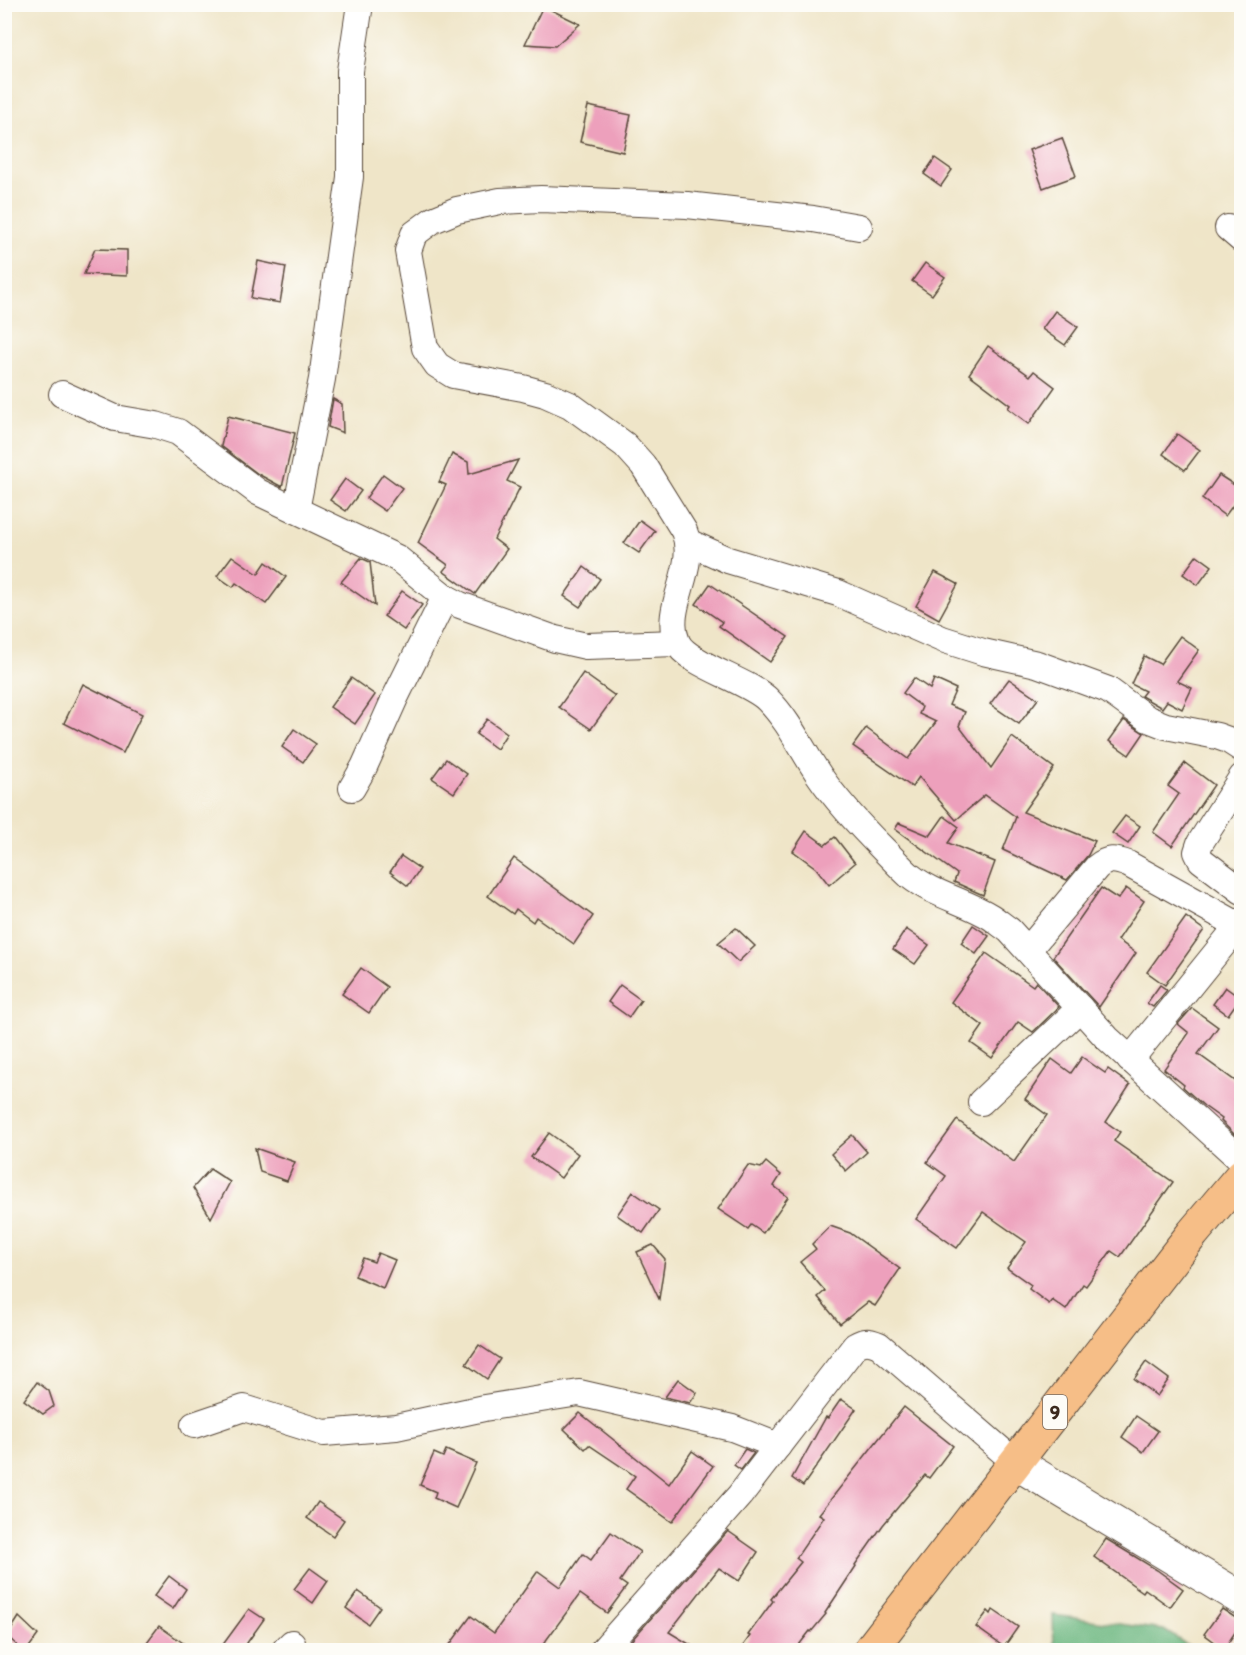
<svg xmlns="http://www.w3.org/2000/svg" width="1246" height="1655" font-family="Itim,sans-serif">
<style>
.forest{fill:#69b67e;stroke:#52704e;stroke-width:1.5}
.building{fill:#eda0bc}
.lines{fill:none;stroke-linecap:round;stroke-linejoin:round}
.minor-casing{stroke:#564638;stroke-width:28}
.tertiary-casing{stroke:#564638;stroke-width:35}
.trunk-casing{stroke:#564638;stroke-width:35}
.minor{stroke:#fff;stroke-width:26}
.tertiary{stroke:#fff;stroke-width:33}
.trunk{stroke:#f6be87;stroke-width:33}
.labels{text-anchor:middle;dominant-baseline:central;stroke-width:5;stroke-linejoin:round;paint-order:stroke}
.shield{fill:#fdfcf7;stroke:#75695f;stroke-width:1.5}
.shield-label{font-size:20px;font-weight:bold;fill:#3b2a1e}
</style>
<rect width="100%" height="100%" fill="#fdfcf7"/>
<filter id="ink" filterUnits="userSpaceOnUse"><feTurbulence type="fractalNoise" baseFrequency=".0167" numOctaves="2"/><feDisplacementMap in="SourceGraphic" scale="12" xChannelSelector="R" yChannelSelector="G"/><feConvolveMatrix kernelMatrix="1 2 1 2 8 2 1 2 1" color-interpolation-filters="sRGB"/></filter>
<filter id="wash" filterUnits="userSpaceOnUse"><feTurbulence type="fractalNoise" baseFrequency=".008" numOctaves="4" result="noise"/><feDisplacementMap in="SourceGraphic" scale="24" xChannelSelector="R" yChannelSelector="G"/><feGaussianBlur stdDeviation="1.35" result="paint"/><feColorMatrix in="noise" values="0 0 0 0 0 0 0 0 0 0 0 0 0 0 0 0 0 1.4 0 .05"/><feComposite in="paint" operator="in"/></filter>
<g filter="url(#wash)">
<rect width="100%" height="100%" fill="#efe5c8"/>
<polygon class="forest" points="1053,1615 1164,1630 1195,1650 1054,1650"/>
<g id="blocks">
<g class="building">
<polygon points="543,6 580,24 555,46 525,44"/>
<polygon points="588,106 631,115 623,152 580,142"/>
<polygon points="1062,138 1076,176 1043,188 1029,150"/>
<polygon points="935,158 952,170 941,186 924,174"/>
<polygon points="95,249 127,250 127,276 84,274"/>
<polygon points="258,261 286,267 280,303 251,298"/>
<polygon points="925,263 945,277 932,295 912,281"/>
<polygon points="1055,311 1078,327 1065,345 1042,329"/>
<polygon points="988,346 1030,376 1034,371 1055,387 1029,424 1008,408 1010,405 969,374"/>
<polygon points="333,399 342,404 343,433 328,427"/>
<polygon points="228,416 295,433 282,487 258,474 221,446"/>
<polygon points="1177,434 1200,450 1185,470 1163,454"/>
<polygon points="452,454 468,462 469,474 518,460 507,481 520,487 494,539 507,549 475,594 443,571 448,565 418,543 446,485 439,482"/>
<polygon points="383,474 402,488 385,511 366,498"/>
<polygon points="1219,475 1242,490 1242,493 1225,516 1202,499"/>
<polygon points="345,479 361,491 346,511 330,500"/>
<polygon points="640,520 655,531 639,553 624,543"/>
<polygon points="1197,555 1212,566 1198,585 1183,574"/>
<polygon points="232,556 258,574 266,562 286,577 266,604 236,583 233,587 217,576"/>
<polygon points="361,558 370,562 375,606 341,582"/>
<polygon points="584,567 600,579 580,607 564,596"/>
<polygon points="935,572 958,584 939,619 916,606"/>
<polygon points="710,584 788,637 770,662 719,626 722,622 696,604"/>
<polygon points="402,591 422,605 404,630 384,616"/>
<polygon points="1180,636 1199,650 1177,681 1192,688 1182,709 1167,701 1162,708 1141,696 1145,691 1131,684 1144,656 1160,664"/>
<polygon points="583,673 615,696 591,729 559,707"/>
<polygon points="351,678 375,695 355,724 330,707"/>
<polygon points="914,678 930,689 934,679 956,689 949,705 965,712 959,726 991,768 1012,737 1054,768 1023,812 1095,841 1088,855 1067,880 1003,850 1016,817 985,795 956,820 919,777 912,787 853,746 866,728 908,759 936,722 919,714 922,707 903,693"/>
<polygon points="1009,679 1038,699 1019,724 990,704"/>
<polygon points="83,684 142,714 123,753 64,723"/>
<polygon points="487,719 507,733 497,749 476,734"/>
<polygon points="1124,720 1144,733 1129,755 1109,741"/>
<polygon points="294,729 316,744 303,762 282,747"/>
<polygon points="446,759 467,774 454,793 432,778"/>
<polygon points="1185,763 1214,785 1172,846 1153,832 1179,794 1168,786"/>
<polygon points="944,816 959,827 948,843 995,862 983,895 954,882 957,874 895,829 899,823 930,836"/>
<polygon points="1125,816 1140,826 1128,844 1112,833"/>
<polygon points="806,831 825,845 835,837 855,863 829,885 816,868 793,851"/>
<polygon points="401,856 420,869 408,886 390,872"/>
<polygon points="514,858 593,916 574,944 536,917 533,922 516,909 513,914 488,896"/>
<polygon points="1101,888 1118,899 1126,888 1144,901 1118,940 1136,953 1099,1007 1053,957"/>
<polygon points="1186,917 1204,930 1165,985 1147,972"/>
<polygon points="973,925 989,936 976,954 961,943"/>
<polygon points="736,928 755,946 738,962 718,943"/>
<polygon points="906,929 929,945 915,964 893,949"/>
<polygon points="986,953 1033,986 1036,982 1059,1007 1033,1032 1018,1022 992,1058 971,1043 983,1026 951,1002"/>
<polygon points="361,968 387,987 369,1013 342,994"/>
<polygon points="620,985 641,1000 629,1017 608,1002"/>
<polygon points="1160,985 1167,990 1153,1007 1147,1003"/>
<polygon points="1225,987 1240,998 1228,1015 1213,1004"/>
<polygon points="1192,1008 1218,1027 1198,1054 1242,1086 1242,1133 1238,1131 1235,1135 1221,1121 1222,1119 1204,1106 1183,1087 1184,1085 1164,1069 1189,1033 1178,1024"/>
<polygon points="1082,1057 1105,1073 1108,1069 1130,1085 1106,1122 1120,1132 1114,1141 1173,1182 1120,1257 1111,1251 1086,1286 1083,1284 1066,1310 1052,1300 1049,1304 1029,1289 1031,1285 1007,1268 1026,1242 983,1212 957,1248 916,1219 946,1176 927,1162 957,1120 1014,1162 1047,1115 1025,1099 1052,1059 1071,1073"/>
<polygon points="549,1133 578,1154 561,1178 531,1157"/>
<polygon points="852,1135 867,1152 846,1171 831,1154"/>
<polygon points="255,1148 295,1162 287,1181 260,1172"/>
<polygon points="766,1162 781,1175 774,1186 788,1197 763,1233 751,1225 748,1229 718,1209 748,1165 761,1168"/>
<polygon points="210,1169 230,1182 211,1218 193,1188"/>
<polygon points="633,1192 659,1210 643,1233 617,1215"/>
<polygon points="830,1226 850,1233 900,1269 875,1306 868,1302 840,1324 818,1297 825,1291 800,1262 816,1249 812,1244"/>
<polygon points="653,1245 665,1259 659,1299 637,1252"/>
<polygon points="378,1253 395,1260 383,1288 355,1276 363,1258 374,1262"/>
<polygon points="479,1345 500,1359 487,1379 466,1364"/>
<polygon points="1146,1362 1169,1379 1157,1396 1134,1379"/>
<polygon points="678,1379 697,1393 690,1403 665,1397"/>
<polygon points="37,1382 49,1391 54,1406 43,1414 24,1400"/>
<polygon points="841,1399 856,1409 803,1486 792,1478 826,1417 828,1418"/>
<polygon points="904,1407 953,1446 929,1478 925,1475 883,1525 855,1565 856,1566 825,1613 826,1614 811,1632 810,1631 795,1650 740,1650 750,1636 748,1635 773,1601 771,1599 801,1562 796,1558 824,1517 819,1514"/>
<polygon points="580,1413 669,1484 692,1451 713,1466 672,1522 626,1489 635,1476 589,1445 585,1449 564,1429"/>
<polygon points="1136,1416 1158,1431 1143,1452 1122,1437"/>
<polygon points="745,1449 754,1453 741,1470 734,1465"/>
<polygon points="446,1450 476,1463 456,1508 434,1498 436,1492 420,1485 434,1453 443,1457"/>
<polygon points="318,1502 344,1520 333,1536 307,1518"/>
<polygon points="728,1531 758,1552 739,1581 719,1568 669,1632 699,1650 623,1650"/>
<polygon points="611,1532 640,1552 620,1581 627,1586 607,1613 580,1594 539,1650 446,1650 471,1616 494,1633 538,1571 560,1587 583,1554 591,1560"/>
<polygon points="1106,1539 1157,1570 1183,1589 1170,1607 1145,1589 1143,1592 1094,1557"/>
<polygon points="310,1568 328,1581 313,1603 294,1589"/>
<polygon points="169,1576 186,1589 173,1609 154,1596"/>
<polygon points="358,1591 380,1607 368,1624 346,1608"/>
<polygon points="249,1609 264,1619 242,1650 219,1650"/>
<polygon points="1222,1609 1242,1622 1224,1649 1204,1634"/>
<polygon points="993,1610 1018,1627 1004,1647 976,1627 988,1611 991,1614"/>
<polygon points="19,1617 38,1635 27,1650 22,1650 7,1636"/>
<polygon points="159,1626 193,1650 159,1650 147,1642"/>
</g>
</g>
</g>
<g filter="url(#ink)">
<use href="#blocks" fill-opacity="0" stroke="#564638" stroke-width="1.5"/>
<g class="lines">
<defs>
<g id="minor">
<path d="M859,227L813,219L687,205L541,199L500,201L457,210L433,220L414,234L408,251L425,348L437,365L453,375L523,388L545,394L570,405L625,445L643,465L684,531C699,568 662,607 677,642C686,664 750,681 768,700C789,721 802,750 819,775C838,803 861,827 884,850C893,859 901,868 910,876C934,895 965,901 991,917C997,921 1003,926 1009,930L1107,1038L1242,1161"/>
<polyline points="1228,228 1242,240"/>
<polyline points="62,394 115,418 156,425 178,432 258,492 397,558 445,597 460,605 555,639 586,646 677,643"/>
<polyline points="296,510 322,379 350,177 350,71 360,4"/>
<polyline points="688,542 728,560 838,593 942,639 983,652 1037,664 1108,690 1148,719 1166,726 1217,736 1228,740 1242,749"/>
<polyline points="1242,777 1200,843 1197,852 1201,860 1242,891"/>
<polyline points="352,788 364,767 395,698 445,597"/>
<path d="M1028,950L1097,867C1108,858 1115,859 1128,864L1238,925"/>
<polyline points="1130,1060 1242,921"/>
<polyline points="981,1102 1080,1008"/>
<polyline points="194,1425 244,1408 324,1433 396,1427 484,1408 579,1393 732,1428 778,1446"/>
<polyline points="285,1650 292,1643"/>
<path d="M603,1650L740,1495L855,1346C865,1340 869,1341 879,1345L1016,1463"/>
</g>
<polyline id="tertiary" points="1016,1463 1242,1599"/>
<polyline id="trunk" points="870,1650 1193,1233 1242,1175"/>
</defs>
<use href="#minor" class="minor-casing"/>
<use href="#tertiary" class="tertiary-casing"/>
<use href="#trunk" class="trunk-casing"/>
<use href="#minor" class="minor"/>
<use href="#tertiary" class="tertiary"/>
<use href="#trunk" class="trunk"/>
</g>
</g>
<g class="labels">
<rect class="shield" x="1043" y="1395" width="24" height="34" rx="4.5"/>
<g class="shield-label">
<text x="1055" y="1412">9</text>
</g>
</g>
<rect width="1246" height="1655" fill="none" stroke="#fdfcf7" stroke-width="24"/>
</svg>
